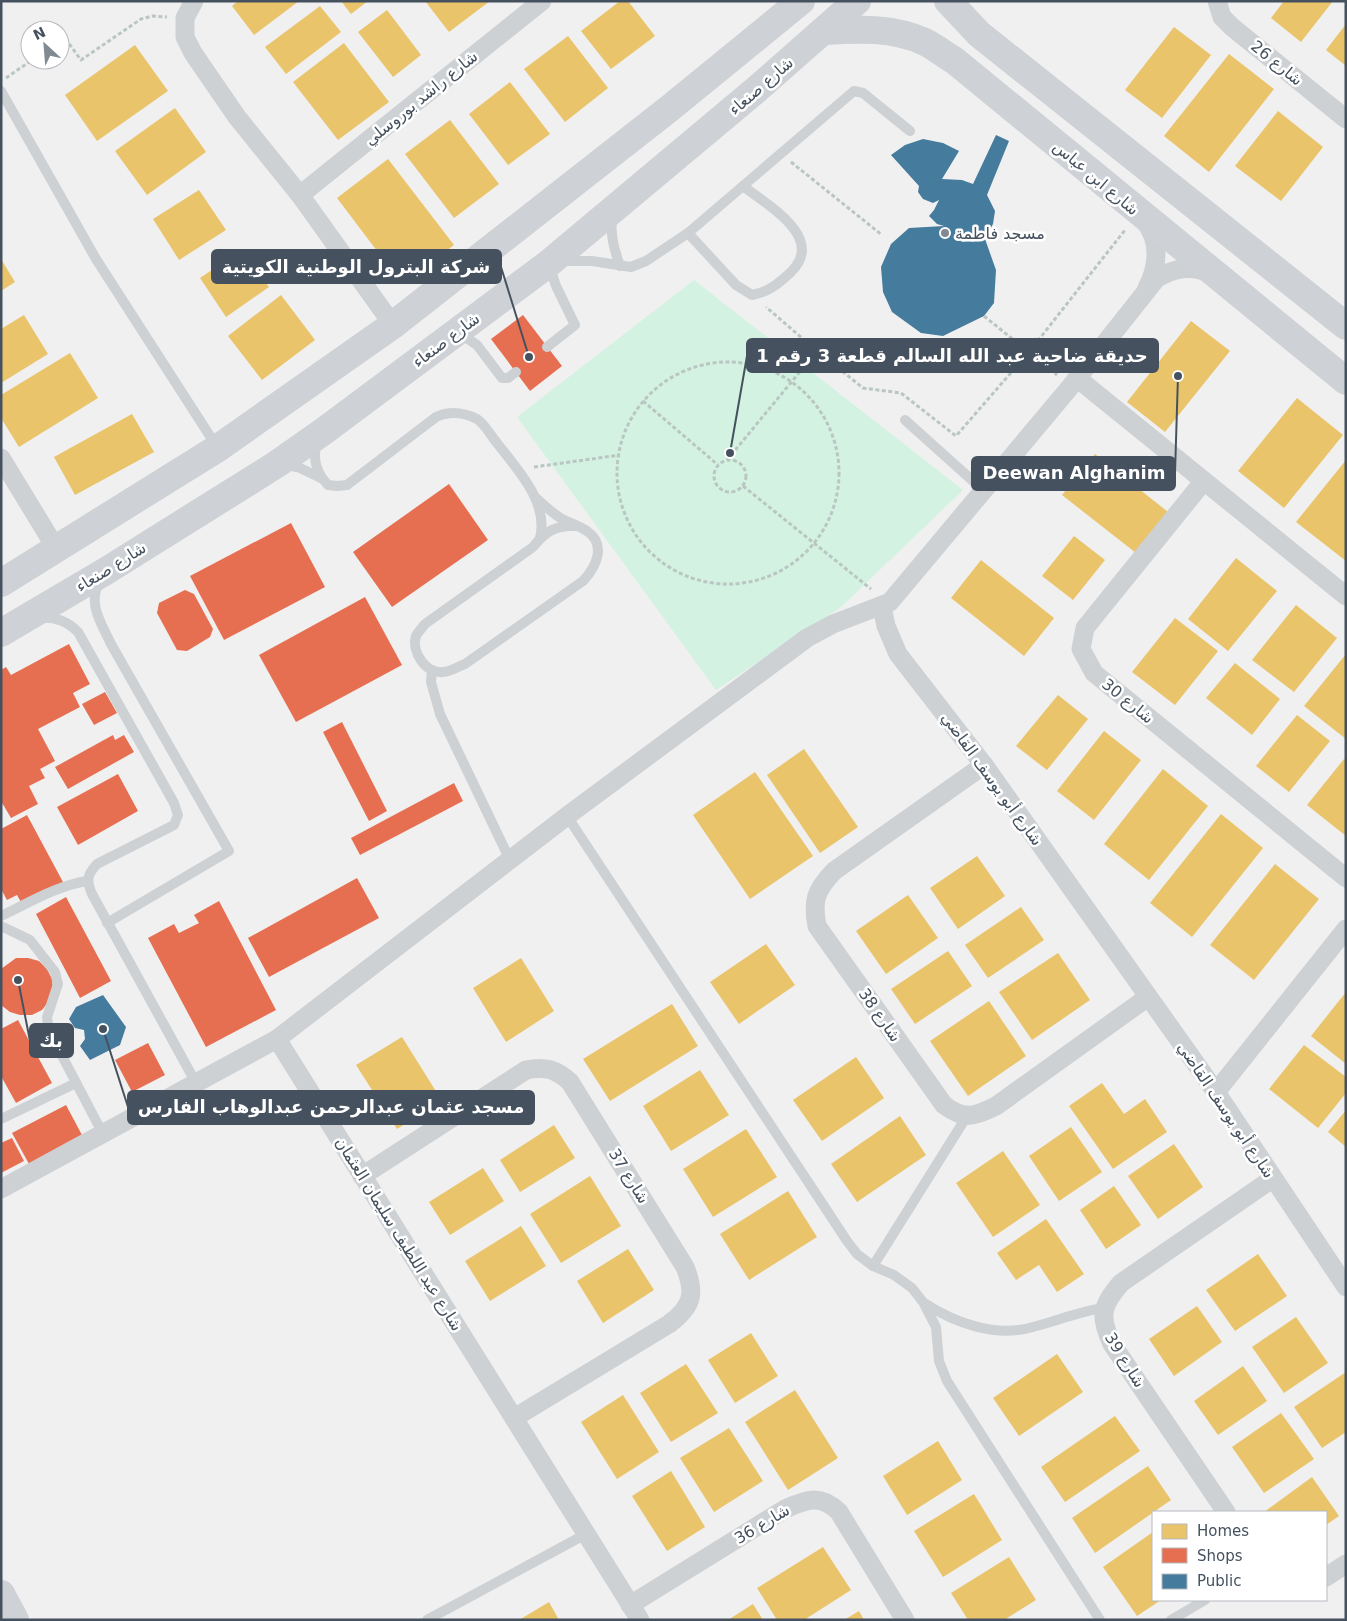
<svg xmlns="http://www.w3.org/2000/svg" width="1347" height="1621" font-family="'DejaVu Sans',Vazirmatn,sans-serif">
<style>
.green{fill:#d3f2e1}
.homes{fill:#e9c46a}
.shops{fill:#e76f51}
.public{fill:#457b9d}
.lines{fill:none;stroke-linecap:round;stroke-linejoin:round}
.path{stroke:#b9c6c3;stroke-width:3;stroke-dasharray:4 2.5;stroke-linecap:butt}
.lane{stroke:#ced1d4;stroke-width:10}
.street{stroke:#ced1d4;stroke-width:19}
.secondary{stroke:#ced1d5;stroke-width:28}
.poi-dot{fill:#818991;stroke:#fff;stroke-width:2}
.labels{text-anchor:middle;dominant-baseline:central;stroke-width:5;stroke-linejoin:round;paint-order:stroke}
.street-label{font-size:16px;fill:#45515e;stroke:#fff}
.poi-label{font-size:16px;fill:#45515e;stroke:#fff;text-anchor:start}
.leader{fill:none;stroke:#45515e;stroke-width:2}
.callout-dot{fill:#45515e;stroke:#fff;stroke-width:2}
.callout{fill:#45515e;stroke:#45515e;stroke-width:2}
.callout-label{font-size:18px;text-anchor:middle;font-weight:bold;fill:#fff}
</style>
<rect width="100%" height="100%" fill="#f1f0f0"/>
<polygon class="green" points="694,280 963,490 840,608 716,690 517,417"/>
<g class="homes">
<polygon points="238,1 299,1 254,35 232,6"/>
<polygon points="341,1 368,1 351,14"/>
<polygon points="425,1 490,1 449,32"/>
<polygon points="620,1 628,1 655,36 611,69 581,31"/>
<polygon points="1284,1 1333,1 1301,42 1271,18"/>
<polygon points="320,6 341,32 286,74 265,47"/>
<polygon points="387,10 421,55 393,77 358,32"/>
<polygon points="1346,24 1346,66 1326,50"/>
<polygon points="1174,27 1211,55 1162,118 1125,90"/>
<polygon points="568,36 608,88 565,122 524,69"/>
<polygon points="344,43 389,102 338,140 293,82"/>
<polygon points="135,45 168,91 97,141 65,95"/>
<polygon points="1229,54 1274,89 1209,172 1164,136"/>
<polygon points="510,82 550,134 508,165 469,114"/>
<polygon points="175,108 206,152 147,195 115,151"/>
<polygon points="1278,111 1323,147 1281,201 1235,166"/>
<polygon points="450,120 499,184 454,218 405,154"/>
<polygon points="388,159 454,245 402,284 337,198"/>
<polygon points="199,190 226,230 179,260 153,219"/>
<polygon points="243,249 269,287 226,317 200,278"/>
<polygon points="1,259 15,282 1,291"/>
<polygon points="281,295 315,340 262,380 228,336"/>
<polygon points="24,315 48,354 1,383 1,329"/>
<polygon points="1191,321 1230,351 1165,432 1127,402"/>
<polygon points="70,353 98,398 19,447 1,418 1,395"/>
<polygon points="1297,398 1343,435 1284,508 1238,471"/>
<polygon points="132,414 154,452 75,495 54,457"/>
<polygon points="1095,454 1168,512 1136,553 1062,495"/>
<polygon points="1346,460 1346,561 1296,522"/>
<polygon points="1074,536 1105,560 1073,600 1042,576"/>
<polygon points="1236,558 1277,591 1228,651 1188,619"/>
<polygon points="981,560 1054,618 1024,656 951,598"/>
<polygon points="1296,605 1337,638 1294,692 1252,660"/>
<polygon points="1175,618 1218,651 1175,705 1132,672"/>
<polygon points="1346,654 1346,739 1304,706"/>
<polygon points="1235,663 1280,699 1252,735 1206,698"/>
<polygon points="1058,695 1088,719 1047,770 1016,746"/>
<polygon points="1297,715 1330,741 1289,792 1256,766"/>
<polygon points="1104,731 1141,760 1094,820 1057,791"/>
<polygon points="804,749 858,827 820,853 767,775"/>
<polygon points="1344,759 1346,760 1346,836 1307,805"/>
<polygon points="1163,769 1208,806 1149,880 1104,844"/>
<polygon points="755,772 813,856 750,899 693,815"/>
<polygon points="1221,814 1263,848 1192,937 1150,903"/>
<polygon points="977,856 1005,896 958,929 930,888"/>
<polygon points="1275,864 1319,899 1254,980 1210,945"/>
<polygon points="908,895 938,938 886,974 856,931"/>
<polygon points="1021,907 1044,940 988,978 965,945"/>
<polygon points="766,944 795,985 739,1024 710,982"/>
<polygon points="948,951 972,986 915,1024 891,989"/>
<polygon points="1058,953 1090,1000 1032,1040 999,992"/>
<polygon points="521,958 554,1011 506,1042 473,988"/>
<polygon points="1346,992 1346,1064 1311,1036"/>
<polygon points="989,1001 1026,1056 968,1096 930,1041"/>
<polygon points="672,1004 698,1046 610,1101 583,1059"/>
<polygon points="402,1037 442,1101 397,1129 356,1065"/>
<polygon points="1304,1045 1346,1077 1346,1093 1318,1128 1269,1089"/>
<polygon points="856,1057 884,1098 822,1141 793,1100"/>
<polygon points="700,1070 729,1115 671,1151 643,1106"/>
<polygon points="1102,1083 1124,1114 1145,1099 1167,1132 1113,1169 1069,1106"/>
<polygon points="1346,1110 1346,1147 1328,1132"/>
<polygon points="900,1116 926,1155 857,1202 831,1164"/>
<polygon points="554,1125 575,1158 520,1192 500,1160"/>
<polygon points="1071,1127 1102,1172 1059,1201 1029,1156"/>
<polygon points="746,1129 777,1177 713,1217 683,1169"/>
<polygon points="1174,1144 1203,1187 1158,1219 1128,1176"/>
<polygon points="1003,1151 1040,1205 993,1237 956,1183"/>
<polygon points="483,1168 504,1201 450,1235 429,1202"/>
<polygon points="590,1176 621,1226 561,1263 530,1214"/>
<polygon points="1114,1186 1141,1225 1106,1249 1080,1210"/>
<polygon points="788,1191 817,1237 749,1280 720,1234"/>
<polygon points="1046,1219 1084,1274 1057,1292 1039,1265 1016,1280 997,1253"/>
<polygon points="521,1226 546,1266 490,1301 465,1261"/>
<polygon points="628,1249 654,1290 603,1323 577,1281"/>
<polygon points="1258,1254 1287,1296 1235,1331 1206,1290"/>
<polygon points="1197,1306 1222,1342 1174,1376 1149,1339"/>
<polygon points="1296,1317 1328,1363 1284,1393 1252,1347"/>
<polygon points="751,1333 778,1376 735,1403 708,1360"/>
<polygon points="1057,1354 1083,1392 1019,1436 993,1398"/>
<polygon points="686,1364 718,1413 671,1442 640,1393"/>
<polygon points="1243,1366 1267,1401 1218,1435 1194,1401"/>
<polygon points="1346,1372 1346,1432 1322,1448 1294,1407"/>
<polygon points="795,1390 838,1458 788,1490 745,1422"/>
<polygon points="623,1395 659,1452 617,1479 581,1422"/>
<polygon points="1281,1413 1314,1459 1264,1493 1232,1447"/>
<polygon points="1115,1416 1140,1451 1065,1502 1041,1467"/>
<polygon points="729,1428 763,1481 714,1512 680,1458"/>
<polygon points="938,1441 962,1480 907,1515 883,1476"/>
<polygon points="1148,1466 1171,1500 1095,1553 1072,1518"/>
<polygon points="671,1471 705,1527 667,1551 632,1496"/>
<polygon points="1312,1477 1339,1516 1326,1525 1326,1512 1264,1512"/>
<polygon points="974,1494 1002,1540 943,1577 914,1531"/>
<polygon points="1153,1532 1153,1600 1161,1600 1137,1616 1103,1567"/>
<polygon points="823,1547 851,1590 804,1620 777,1620 757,1588"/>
<polygon points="1009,1557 1036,1600 1004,1620 968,1620 951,1593"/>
<polygon points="549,1602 559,1620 519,1620"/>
<polygon points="753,1604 763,1620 728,1620"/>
<polygon points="859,1611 864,1620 844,1620"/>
</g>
<g class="shops">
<polygon points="523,315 562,366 530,391 491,339"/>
<polygon points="449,484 488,540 392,607 353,552"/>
<polygon points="291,523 325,587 224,640 190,576"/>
<polygon points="185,590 194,594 213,629 210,637 187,651 177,650 157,613 159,603"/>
<polygon points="365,597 402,665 296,722 259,655"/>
<polygon points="69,644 90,684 73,693 80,707 38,729 55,761 40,769 45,778 29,786 38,804 11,818 1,801 1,670 6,667 11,675"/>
<polygon points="105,692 117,713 94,725 82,704"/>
<polygon points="342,722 387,811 369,821 323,732"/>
<polygon points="113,735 115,740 124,735 134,752 68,789 55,767"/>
<polygon points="118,774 138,811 78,845 57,807"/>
<polygon points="454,783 463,801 360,855 351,838"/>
<polygon points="27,815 63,882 22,904 17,895 7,900 1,889 1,829"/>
<polygon points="357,878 379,918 269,977 248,938"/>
<polygon points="66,897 111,981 80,998 36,914"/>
<polygon points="219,901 276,1010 206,1047 148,938 174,924 179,933 199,923 194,915"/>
<polygon points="16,958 28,958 39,961 47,969 52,979 53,990 49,1001 42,1010 32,1015 20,1015 10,1012 1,1005 1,969"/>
<polygon points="18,1020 52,1083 16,1103 1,1076 1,1029"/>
<polygon points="148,1043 165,1075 132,1092 115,1060"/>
<polygon points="66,1105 82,1135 29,1164 12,1133"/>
<polygon points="12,1138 24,1161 1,1173 1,1143"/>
</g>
<g class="public">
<polygon points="996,135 1009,141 987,195 995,211 993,224 985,239 996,270 994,303 984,316 943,336 921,333 892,312 883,292 881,267 891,244 909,228 944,226 937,224 929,216 934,210 939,200 933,203 923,199 918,192 919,186 891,155 905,145 923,139 943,143 959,151 942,179 962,180 973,184"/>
<polygon points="103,995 126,1027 120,1045 90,1060 80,1046 85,1039 84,1030 75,1028 69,1019 76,1007"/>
</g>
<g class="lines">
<g class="path">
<polyline points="60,41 65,38 81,60 141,19 152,16 167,17"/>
<polyline points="6,78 32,60"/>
<polyline points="791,162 882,235"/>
<polyline points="984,316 1057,375"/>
<polyline points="817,351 863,388 901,393 956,436 1029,352 1125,230"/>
<circle cx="728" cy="473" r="111"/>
<polyline points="643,401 718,465"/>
<polyline points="727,460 817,351 766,307"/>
<circle cx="730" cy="476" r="16"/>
<polyline points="534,467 620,455"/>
<polyline points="743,486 871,589"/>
</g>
<g class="lane">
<polyline points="1,91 96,259 217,447"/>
<path d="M612,216C610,235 614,249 620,266"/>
<path d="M688,233L736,285L752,295C769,292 779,283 791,272C826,237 767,205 743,186"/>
<polyline points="560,261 592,261 631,267 646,261 688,233 854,91 863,93 910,131"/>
<polyline points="458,332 477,345 502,378 508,378 516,372"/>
<polyline points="547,347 575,325 556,286 549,265"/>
<polyline points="905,420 983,490"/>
<path d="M318,442C311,457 317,474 328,485L337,486L347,485L436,417C449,411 463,412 477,419C484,423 491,436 497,443C517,469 549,502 540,538"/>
<polyline points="283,464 300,468 321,478"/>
<path d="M535,497C544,505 552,513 562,519C570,523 579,526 587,531C607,545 596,567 583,581L465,664C459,666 450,672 443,672C426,674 411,652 416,636C418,632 422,628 425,624L533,547C545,532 555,525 575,526"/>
<path d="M100,581C87,603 101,623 111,644L229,851L107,923"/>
<path d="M40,618C56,617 67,621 78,632L174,803L178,815L174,825L97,864C87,875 86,880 92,894L196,1083"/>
<polyline points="432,670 431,682 440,714 510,860"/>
<polyline points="567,816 847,1241 857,1254 873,1266 894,1275 912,1288 923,1302 936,1327 939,1361 947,1381 1100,1620"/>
<path d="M1,916C29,903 56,886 87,881"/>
<polyline points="1,926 30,940 55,972 58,984 47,1017 49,1031 103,1134"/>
<polyline points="1,1119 76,1083"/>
<polyline points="873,1266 967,1116"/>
<path d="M924,1303C955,1323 996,1338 1033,1327C1058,1321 1079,1311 1104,1308"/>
<polyline points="427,1620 586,1534"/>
<polyline points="1171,1620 1205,1600"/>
</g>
<g class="street">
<polyline points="194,1 185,18 185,37 193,53 237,117 300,195 393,325"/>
<polyline points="1217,1 1222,17 1232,27 1346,119"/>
<polyline points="300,195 542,1"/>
<path d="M1144,220C1160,240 1159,265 1147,288"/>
<polyline points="1077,378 1346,596"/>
<polyline points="1,458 57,550"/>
<polyline points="1203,482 1085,628 1081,649 1094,673 1346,878"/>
<polyline points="882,607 886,626 898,654 984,765 1216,1092 1346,1287"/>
<path d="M984,765L834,871C816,890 812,900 817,926L944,1105C964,1120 974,1117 996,1106L1148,997"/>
<polyline points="277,1039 640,1620"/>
<polyline points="1216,1092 1346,929"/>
<path d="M362,1176L526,1070C545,1066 556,1069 570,1082L685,1267C696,1294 692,1307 669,1324L514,1418"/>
<path d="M1,1189L277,1039L567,816L807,638L833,624L890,602L1071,386L1156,279C1174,268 1190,265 1210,273"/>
<path d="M1226,1512L1112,1344C1099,1316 1101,1306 1121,1283L1272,1179"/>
<polyline points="1326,1577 1346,1564"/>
<path d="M630,1605L785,1509C807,1499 821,1494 839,1512L905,1620"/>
</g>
<g class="secondary">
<polyline points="948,1 979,34 1346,326"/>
<path d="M824,31C858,29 893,27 925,42C935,47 945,55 955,61L1346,381"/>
<polyline points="1,583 218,448 393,325 670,108 801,1"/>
<polyline points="1,633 106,571 277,464 324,431 548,264 757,89 857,1"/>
<polyline points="1,1594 15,1620"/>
</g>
</g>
<circle class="poi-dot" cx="945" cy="233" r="5"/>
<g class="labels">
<g class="street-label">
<text transform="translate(1277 63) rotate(39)">شارع 26</text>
<text transform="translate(761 86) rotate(-41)">شارع صنعاء</text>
<text transform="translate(421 98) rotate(-39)">شارع راشد بوروسلي</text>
<text transform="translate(1096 178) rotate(40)">شارع ابن عباس</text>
<text transform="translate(446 340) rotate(-37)">شارع صنعاء</text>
<text transform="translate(111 567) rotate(-32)">شارع صنعاء</text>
<text transform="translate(1128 701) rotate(39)">شارع 30</text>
<text transform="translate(992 779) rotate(54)">شارع أبو يوسف القاضي</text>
<text transform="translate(880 1015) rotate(55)">شارع 38</text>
<text transform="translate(1226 1110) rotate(56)">شارع أبو يوسف القاضي</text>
<text transform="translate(629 1176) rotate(58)">شارع 37</text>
<text transform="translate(399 1234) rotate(58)">شارع عبد اللطيف سليمان العثمان</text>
<text transform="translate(1125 1360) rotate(58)">شارع 39</text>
<text transform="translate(762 1524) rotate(-31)">شارع 36</text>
</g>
<g class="poi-label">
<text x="955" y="233">مسجد فاطمة</text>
</g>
</g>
<path class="leader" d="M529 357L501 267M730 453L747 356M1178 376L1175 473M18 980L30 1041M103 1029L128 1107"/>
<g class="callout-dot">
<circle cx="529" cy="357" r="5"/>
<circle cx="730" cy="453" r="5"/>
<circle cx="1178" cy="376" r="5"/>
<circle cx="18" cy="980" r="5"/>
<circle cx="103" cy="1029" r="5"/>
</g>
<g class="callout">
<rect x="212" y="250" width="289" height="33" rx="5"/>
<rect x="747" y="339" width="411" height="33" rx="5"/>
<rect x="972" y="457" width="203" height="33" rx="5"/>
<rect x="30" y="1024" width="43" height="33" rx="5"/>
<rect x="128" y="1091" width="406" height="33" rx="5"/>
</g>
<g class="callout-label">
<text x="356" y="273">شركة البترول الوطنية الكويتية</text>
<text x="952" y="362">حديقة ضاحية عبد الله السالم قطعة 3 رقم 1</text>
<text x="1074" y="479">Deewan Alghanim</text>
<text x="51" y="1047">بك</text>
<text x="331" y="1113">مسجد عثمان عبدالرحمن عبدالوهاب الفارس</text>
</g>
<rect width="1347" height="1621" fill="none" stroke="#45515e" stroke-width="5"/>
<rect x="1152" y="1511" width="175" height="90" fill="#ffffff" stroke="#b5b9bf"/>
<rect x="1162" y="1524" width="25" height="15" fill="#e9c46a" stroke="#b5b9bf"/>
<text x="1197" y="1536" font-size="15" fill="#45515e">Homes</text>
<rect x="1162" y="1548" width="25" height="15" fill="#e76f51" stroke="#b5b9bf"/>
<text x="1197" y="1561" font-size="15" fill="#45515e">Shops</text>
<rect x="1162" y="1574" width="25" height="15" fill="#457b9d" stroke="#b5b9bf"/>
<text x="1197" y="1586" font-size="15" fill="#45515e">Public</text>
<g transform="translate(45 45) rotate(334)"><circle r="24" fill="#ffffff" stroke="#b5b9bf"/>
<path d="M0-4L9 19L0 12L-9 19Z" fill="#818991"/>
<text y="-8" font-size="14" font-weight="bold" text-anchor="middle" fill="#45515e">N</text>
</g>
</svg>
